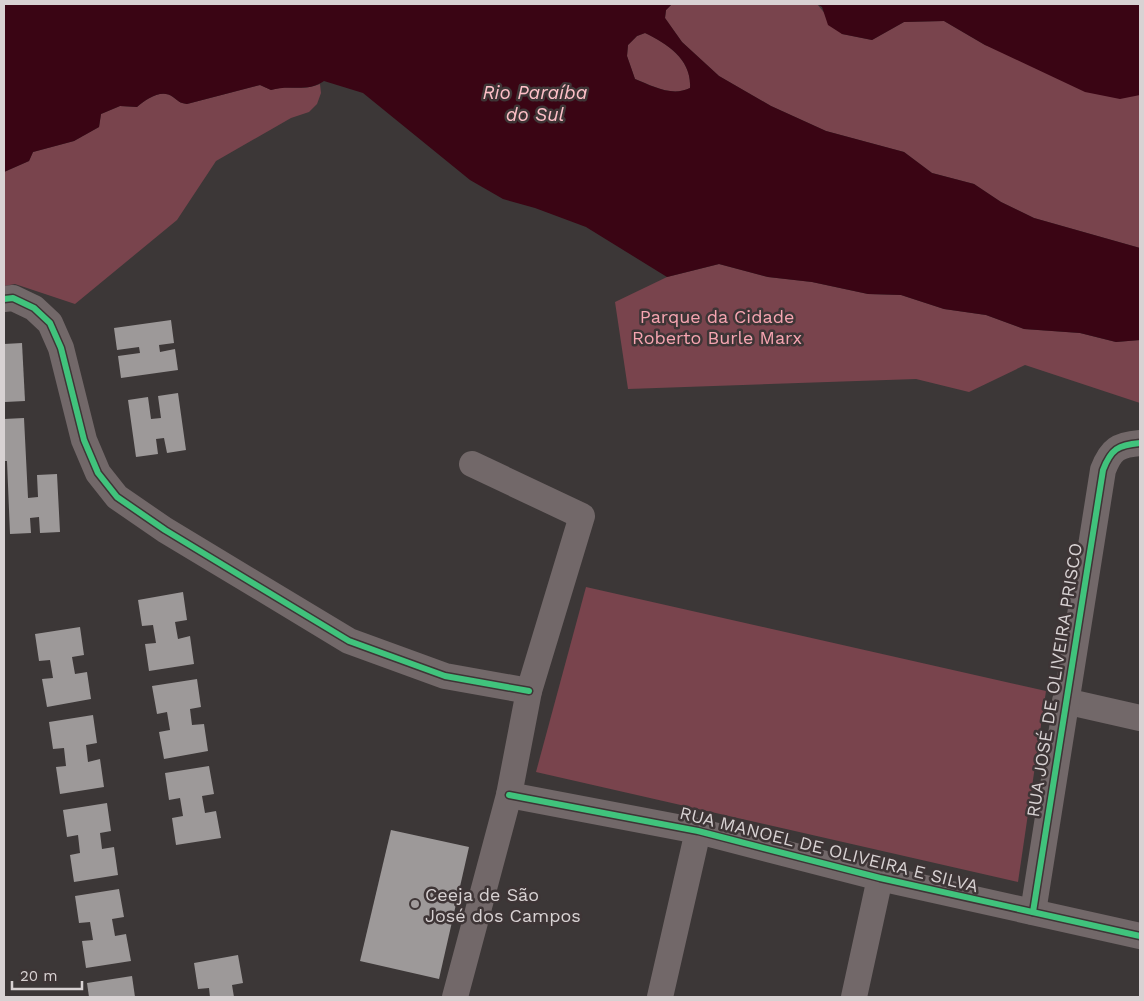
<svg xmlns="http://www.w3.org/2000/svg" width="1144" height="1001" font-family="'Work Sans',sans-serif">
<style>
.green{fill:#79444d}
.water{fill:#3a0514;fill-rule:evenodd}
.building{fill:#9d9999}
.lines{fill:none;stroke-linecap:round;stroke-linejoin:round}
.street{stroke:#726869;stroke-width:26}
.cycleway-casing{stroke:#3e3536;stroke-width:9}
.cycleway{stroke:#40c37c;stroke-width:6}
.poi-dot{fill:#a19c9c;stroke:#3e3536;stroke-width:2}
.labels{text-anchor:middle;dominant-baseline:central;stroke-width:5;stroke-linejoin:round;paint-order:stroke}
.park-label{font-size:18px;fill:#f6a5b1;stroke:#3e3536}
.street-label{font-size:18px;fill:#d8d2d3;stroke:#3e3536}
.poi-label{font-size:18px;fill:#d8d2d3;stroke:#3e3536;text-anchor:start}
.water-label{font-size:19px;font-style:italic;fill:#fec0c8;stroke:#3e3536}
</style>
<rect width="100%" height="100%" fill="#3c3737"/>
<g class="green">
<polygon points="672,4 817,4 842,34 872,40 904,22 944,21 985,45 1140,95 1140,248 1034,218 1001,202 974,184 932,173 904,152 826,131 771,106 719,76 682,42 665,18 666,10"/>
<path d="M645,33C668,44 692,60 690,88C672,97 653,86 635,79L627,56L628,45L637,36Z"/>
<path d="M320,84L321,93L317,104L309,112L291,118L216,161L177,220L75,304L15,284L4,286V172L29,161L33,152L74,141L99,127L101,114L120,106L137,107C146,99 162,88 173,97C179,101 179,103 187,104L260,85L271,90C290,84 301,92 320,84Z"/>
<polygon points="719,264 768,277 812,282 868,294 901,295 944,309 986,315 1024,329 1080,333 1116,342 1140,340 1140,403 1025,365 969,392 916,379 628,389 615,302 667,277"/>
<polygon points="586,587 1046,691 1018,882 536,772"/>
</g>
<g class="water">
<path d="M4,4H672L666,10L665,18L682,42L719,76L771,106L826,131L904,152L932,173L974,184L1001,202L1034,218L1140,248V340L1116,342L1080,333L1024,329L986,315L944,309L901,295L868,294L812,282L768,277L719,264L667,277L586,227L535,208L503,199L470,180L363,93L324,81C307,93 289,84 271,90L260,85L187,104C179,103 179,101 173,97C162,88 146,99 137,107L120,106L101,114L99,127L74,141L33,152L29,161L4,172ZM645,33C668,44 692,60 690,88C672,97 652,86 635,79L627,56L628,45L637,36Z"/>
<polygon points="817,4 1140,4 1140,95 1120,99 1085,92 985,45 944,21 904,22 872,40 842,34 828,25 822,7"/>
</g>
<g class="building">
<polygon points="171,320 174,343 159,345 160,352 175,349 178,370 121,378 118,356 140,353 139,347 117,350 114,328"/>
<polygon points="22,343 25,401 5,402 4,344"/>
<polygon points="178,393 186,450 167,453 164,438 156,439 158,454 136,457 128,400 148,397 151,419 161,418 158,396"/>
<polygon points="24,418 28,498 38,497 37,475 57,474 60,532 40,533 39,517 30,518 31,533 10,534 7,461 4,461 4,419"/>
<polygon points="183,592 187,620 175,622 178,639 190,636 194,664 149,671 145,644 156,643 153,625 142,626 138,600"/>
<polygon points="80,627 84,655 72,657 75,674 87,672 91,699 47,707 42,679 53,678 50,660 39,661 35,634"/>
<polygon points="197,679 201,707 190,709 192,725 204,724 208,751 164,759 159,732 170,730 167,712 157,714 152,686"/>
<polygon points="93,715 97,743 86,745 88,762 100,759 104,787 60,794 56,767 66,766 64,748 53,749 49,722"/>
<polygon points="209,766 214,794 202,796 205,813 216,811 221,838 176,845 172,818 183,816 180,798 169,800 165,773"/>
<polygon points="107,803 111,831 100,833 102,849 114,847 118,875 74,882 70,855 80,853 78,835 67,837 63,810"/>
<polygon points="391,830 469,847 439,979 360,961"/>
<polygon points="119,889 124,917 112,919 115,936 126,934 131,961 86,968 82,941 93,940 90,922 79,923 75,896"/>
<polygon points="238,955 243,983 232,985 234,997 210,997 209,988 198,989 194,963"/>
<polygon points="132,976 135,997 89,997 87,983"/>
</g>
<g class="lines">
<g class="street">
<polyline points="4,299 13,298 34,308 50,323 61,348 84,440 98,473 117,497 165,530 349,641 445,676 529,691"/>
<polyline points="1065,701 1140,718"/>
<polyline points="509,795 698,831 880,878 1140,936"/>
<path d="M1033,912L1103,470C1111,449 1118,445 1140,443"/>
<polyline points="455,997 509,795 529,691 582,516 472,464"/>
<polyline points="660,997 698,831"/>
<polyline points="854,997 880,878"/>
</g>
<defs>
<g id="cycleway">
<polyline points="4,299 13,298 34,308 50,323 61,348 84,440 98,473 117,497 165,530 349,641 445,676 529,691"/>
<polyline points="509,795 698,831 880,878 1140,936"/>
<path d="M1033,912L1103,470C1111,449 1118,445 1140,443"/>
</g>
</defs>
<use href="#cycleway" class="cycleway-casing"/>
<use href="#cycleway" class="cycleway"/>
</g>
<circle class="poi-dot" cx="415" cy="904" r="5"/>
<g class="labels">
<g class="park-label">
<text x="717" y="316">Parque da Cidade<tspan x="717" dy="21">Roberto Burle Marx</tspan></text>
</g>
<g class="street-label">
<text transform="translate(1054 680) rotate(-81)">RUA JOSÉ DE OLIVEIRA PRISCO</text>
<text transform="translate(829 849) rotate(14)">RUA MANOEL DE OLIVEIRA E SILVA</text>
</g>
<g class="poi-label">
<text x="425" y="894">Ceeja de São<tspan x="425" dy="21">José dos Campos</tspan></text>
</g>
<g class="water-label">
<text x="535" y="92">Rio Paraíba<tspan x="535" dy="22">do Sul</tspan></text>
</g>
</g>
<rect width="1144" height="1001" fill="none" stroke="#d8d2d3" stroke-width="10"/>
<path d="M12 981v8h70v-8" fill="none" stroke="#d8d2d3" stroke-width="2.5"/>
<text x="20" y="981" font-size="15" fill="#d8d2d3" stroke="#3e3536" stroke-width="4" paint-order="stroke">20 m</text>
</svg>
